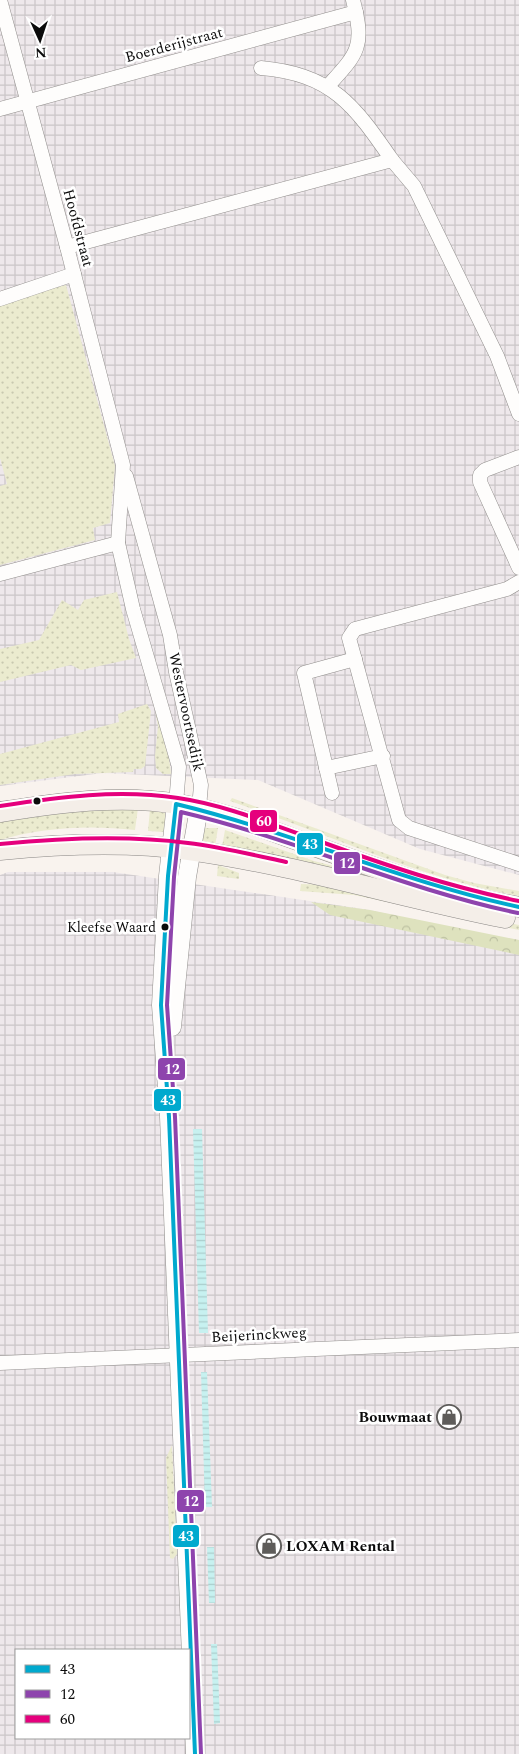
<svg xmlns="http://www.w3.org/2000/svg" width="519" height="1754" font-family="Spectral,serif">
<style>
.industrial{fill:url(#industrial-grid);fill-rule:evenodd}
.grass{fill:url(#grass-dots)}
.forest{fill:url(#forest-crowns)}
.water{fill:url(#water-rules)}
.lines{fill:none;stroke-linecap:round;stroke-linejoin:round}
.minor-casing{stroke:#928f8d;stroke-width:15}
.tertiary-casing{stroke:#928f8d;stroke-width:19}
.secondary-casing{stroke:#898684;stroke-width:21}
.minor{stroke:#fefdfc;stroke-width:14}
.tertiary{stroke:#fefdfc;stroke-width:18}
.secondary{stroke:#f4eee8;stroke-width:20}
.bus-1-casing{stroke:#fff;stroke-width:8}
.bus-2-casing{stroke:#fff;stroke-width:8}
.bus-3-casing{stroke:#fff;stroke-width:8}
.bus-1{stroke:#00a9ce;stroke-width:4}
.bus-2{stroke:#8e44ad;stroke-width:4}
.bus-3{stroke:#e5007d;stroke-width:4}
.bus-dot{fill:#0b0b0b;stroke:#fff;stroke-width:2}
.labels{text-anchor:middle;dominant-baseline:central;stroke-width:5;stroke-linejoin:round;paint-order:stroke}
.bus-label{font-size:14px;fill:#0b0b0b;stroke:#fff;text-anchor:end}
.street-label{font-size:15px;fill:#0b0b0b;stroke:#fff}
.poi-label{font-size:15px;font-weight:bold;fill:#0b0b0b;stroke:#fff;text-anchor:end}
.line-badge{stroke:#fff;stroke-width:2}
.badge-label{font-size:14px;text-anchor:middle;font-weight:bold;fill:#fff}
</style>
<defs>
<pattern id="industrial-grid" width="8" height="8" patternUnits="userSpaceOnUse" patternTransform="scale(1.25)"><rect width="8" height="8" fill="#eee8eb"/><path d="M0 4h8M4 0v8" fill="none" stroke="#cbc6c8"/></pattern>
<pattern id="grass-dots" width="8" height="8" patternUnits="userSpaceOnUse" patternTransform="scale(1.25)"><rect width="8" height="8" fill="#ebebcf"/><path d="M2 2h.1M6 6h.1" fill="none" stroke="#c8c8b0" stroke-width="1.8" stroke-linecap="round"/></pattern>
<pattern id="forest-crowns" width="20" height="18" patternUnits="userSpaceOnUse" patternTransform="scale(1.25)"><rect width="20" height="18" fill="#dee2be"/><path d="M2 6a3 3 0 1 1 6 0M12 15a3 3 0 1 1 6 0" fill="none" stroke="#bdc1a2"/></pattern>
<pattern id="water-rules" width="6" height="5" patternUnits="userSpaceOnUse" patternTransform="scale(1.25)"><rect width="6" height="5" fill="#c7f1f0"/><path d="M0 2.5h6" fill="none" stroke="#aacdcc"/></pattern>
</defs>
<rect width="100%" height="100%" fill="#f9f3ee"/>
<g class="industrial">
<polygon points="0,0 519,0 519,875 420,849 258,780 103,773 0,786"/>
<path d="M8,872H113L370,910L519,944V1754H0V875ZM16,1650H189V1738H16Z"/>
</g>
<g class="grass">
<polygon points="66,285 115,466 110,523 93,528 95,540 0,565 0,486 7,484 0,458 0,302"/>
<polygon points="117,592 129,639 136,658 81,670 71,665 0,682 0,649 39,640 62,600 78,610 84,600"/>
<polygon points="153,700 168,749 171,774 163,774 156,768 155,756 158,726"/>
<polygon points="147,704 151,711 145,766 141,769 134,769 133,772 75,774 0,785 0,754 119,722 118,714"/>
<path d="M232,798L445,875L474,883L519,891V896C419,878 326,833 230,801Z"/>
<path d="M138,808L135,830C90,825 43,827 0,840V821L65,811Z"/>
<polygon points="150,809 165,813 169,828 163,832 148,831"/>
<polygon points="204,828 218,828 215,846 201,840"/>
<polygon points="225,830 314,861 476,902 519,910 519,917 222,847"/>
<polygon points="218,865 239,873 239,879 217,876"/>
<polygon points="301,884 330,885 519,925 519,930 354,895 300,891"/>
<polygon points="172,1445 177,1554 173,1559 170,1558 166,1458"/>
</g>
<polygon class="forest" points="311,902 370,910 519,940 519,955 330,915"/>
<g class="water">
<polygon points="193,1129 202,1129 208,1333 199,1333"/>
<polygon points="201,1372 207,1372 212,1507 205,1507"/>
<polygon points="207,1547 214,1547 215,1603 209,1603"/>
<polygon points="211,1644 217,1644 220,1723 214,1724"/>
</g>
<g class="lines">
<defs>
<g id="minor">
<polyline points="0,0 67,247 123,465 118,543 133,609 179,767 176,804"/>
<path d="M261,68C332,74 354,105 392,160"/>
<path d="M328,86C358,53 365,47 353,0"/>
<polyline points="0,109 356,12"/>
<polyline points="67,247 392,160 414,186 497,356 519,414"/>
<polyline points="0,299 74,274"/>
<polyline points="519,457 485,470 480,475 480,482 519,568"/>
<polyline points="126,476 170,635 176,672 201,785 199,808"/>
<polyline points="0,574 118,543"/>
<polyline points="519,582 507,589 355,629 349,638 399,820 409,828 519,864"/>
<polyline points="326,768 383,756"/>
<polyline points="332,793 304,673 355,659"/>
<polyline points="0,1363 519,1340"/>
</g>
<g id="tertiary">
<polyline points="176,804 168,876 161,1005 169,1117 195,1754"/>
<polyline points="172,1027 187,877 199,808"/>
</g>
<g id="secondary">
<path d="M0,812C58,803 119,794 178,804C218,811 256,825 294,839C367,865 442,894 519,907"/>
<path d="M0,850C62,844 127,841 189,850C296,865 399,897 505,918"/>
</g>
</defs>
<use href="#minor" class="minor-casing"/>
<use href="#tertiary" class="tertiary-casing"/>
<use href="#secondary" class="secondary-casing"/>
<use href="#minor" class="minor"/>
<use href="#tertiary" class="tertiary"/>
<use href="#secondary" class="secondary"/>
<defs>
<path id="bus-1" d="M195,1754L169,1117L161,1005L168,876L176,804C292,832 402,882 519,907"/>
<path id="bus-2" d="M201,1754L175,1117L167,1005L174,877L181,812C296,839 403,889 518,913"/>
<g id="bus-3">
<path d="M0,806C59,797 118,789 178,798C226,805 273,825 319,841C385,865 450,887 519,901"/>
<path d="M0,844C62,838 126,835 188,843C221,847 254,855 286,862"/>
</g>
</defs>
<use href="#bus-1" class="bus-1-casing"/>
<use href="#bus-2" class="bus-2-casing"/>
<use href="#bus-3" class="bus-3-casing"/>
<use href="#bus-1" class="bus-1"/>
<use href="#bus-2" class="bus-2"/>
<use href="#bus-3" class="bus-3"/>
</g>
<defs>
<symbol id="shop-ring" viewBox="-11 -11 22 22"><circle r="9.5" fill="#fff" stroke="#5e5c5a" stroke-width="1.5"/><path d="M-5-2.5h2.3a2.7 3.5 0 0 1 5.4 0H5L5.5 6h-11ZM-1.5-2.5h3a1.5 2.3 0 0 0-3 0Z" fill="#5e5c5a"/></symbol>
</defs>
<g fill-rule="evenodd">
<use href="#shop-ring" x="435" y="1403" width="28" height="28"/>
<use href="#shop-ring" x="255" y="1532" width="28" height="28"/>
</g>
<g class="bus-dot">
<circle cx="37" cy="801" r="4.5"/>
<circle cx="165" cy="927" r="4.5"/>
</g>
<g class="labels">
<g class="bus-label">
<text x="156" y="927">Kleefse Waard</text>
</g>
<g class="street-label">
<text transform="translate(174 45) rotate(-15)">Boerderijstraat</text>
<text transform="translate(78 228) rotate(75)">Hoofdstraat</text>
<text transform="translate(186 712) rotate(78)">Westervoortsedijk</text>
<text transform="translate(259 1335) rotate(-3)">Beijerinckweg</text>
</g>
<g class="poi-label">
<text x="432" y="1417">Bouwmaat</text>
<text x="286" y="1546" text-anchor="start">LOXAM Rental</text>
</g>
</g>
<g class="line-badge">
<rect x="249" y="809" width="29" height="24" rx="5" fill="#e5007d"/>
<rect x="296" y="832" width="28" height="24" rx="5" fill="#00a9ce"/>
<rect x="333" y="851" width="28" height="24" rx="5" fill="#8e44ad"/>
<rect x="157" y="1057" width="29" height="24" rx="5" fill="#8e44ad"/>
<rect x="153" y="1088" width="29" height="24" rx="5" fill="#00a9ce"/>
<rect x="176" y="1489" width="29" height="24" rx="5" fill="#8e44ad"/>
<rect x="172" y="1524" width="28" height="24" rx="5" fill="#00a9ce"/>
</g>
<g class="badge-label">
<text x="264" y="826">60</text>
<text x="310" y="849">43</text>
<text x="347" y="868">12</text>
<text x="172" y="1074">12</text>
<text x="168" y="1105">43</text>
<text x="191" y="1506">12</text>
<text x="186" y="1541">43</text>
</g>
<rect x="15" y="1649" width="175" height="90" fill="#ffffff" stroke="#9d9d9d"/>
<rect x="25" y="1665" width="25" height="8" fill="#00a9ce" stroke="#9d9d9d"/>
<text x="60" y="1674" font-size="15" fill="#0b0b0b">43</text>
<rect x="25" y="1690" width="25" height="8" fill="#8e44ad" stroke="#9d9d9d"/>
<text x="60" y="1699" font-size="15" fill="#0b0b0b">12</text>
<rect x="25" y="1715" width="25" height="8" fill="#e5007d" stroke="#9d9d9d"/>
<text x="60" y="1724" font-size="15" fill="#0b0b0b">60</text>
<g transform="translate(40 40) rotate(177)" stroke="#ffffff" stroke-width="4" paint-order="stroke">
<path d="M0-4L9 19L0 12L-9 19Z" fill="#0b0b0b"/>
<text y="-8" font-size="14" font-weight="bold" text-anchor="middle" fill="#0b0b0b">N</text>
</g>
</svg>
